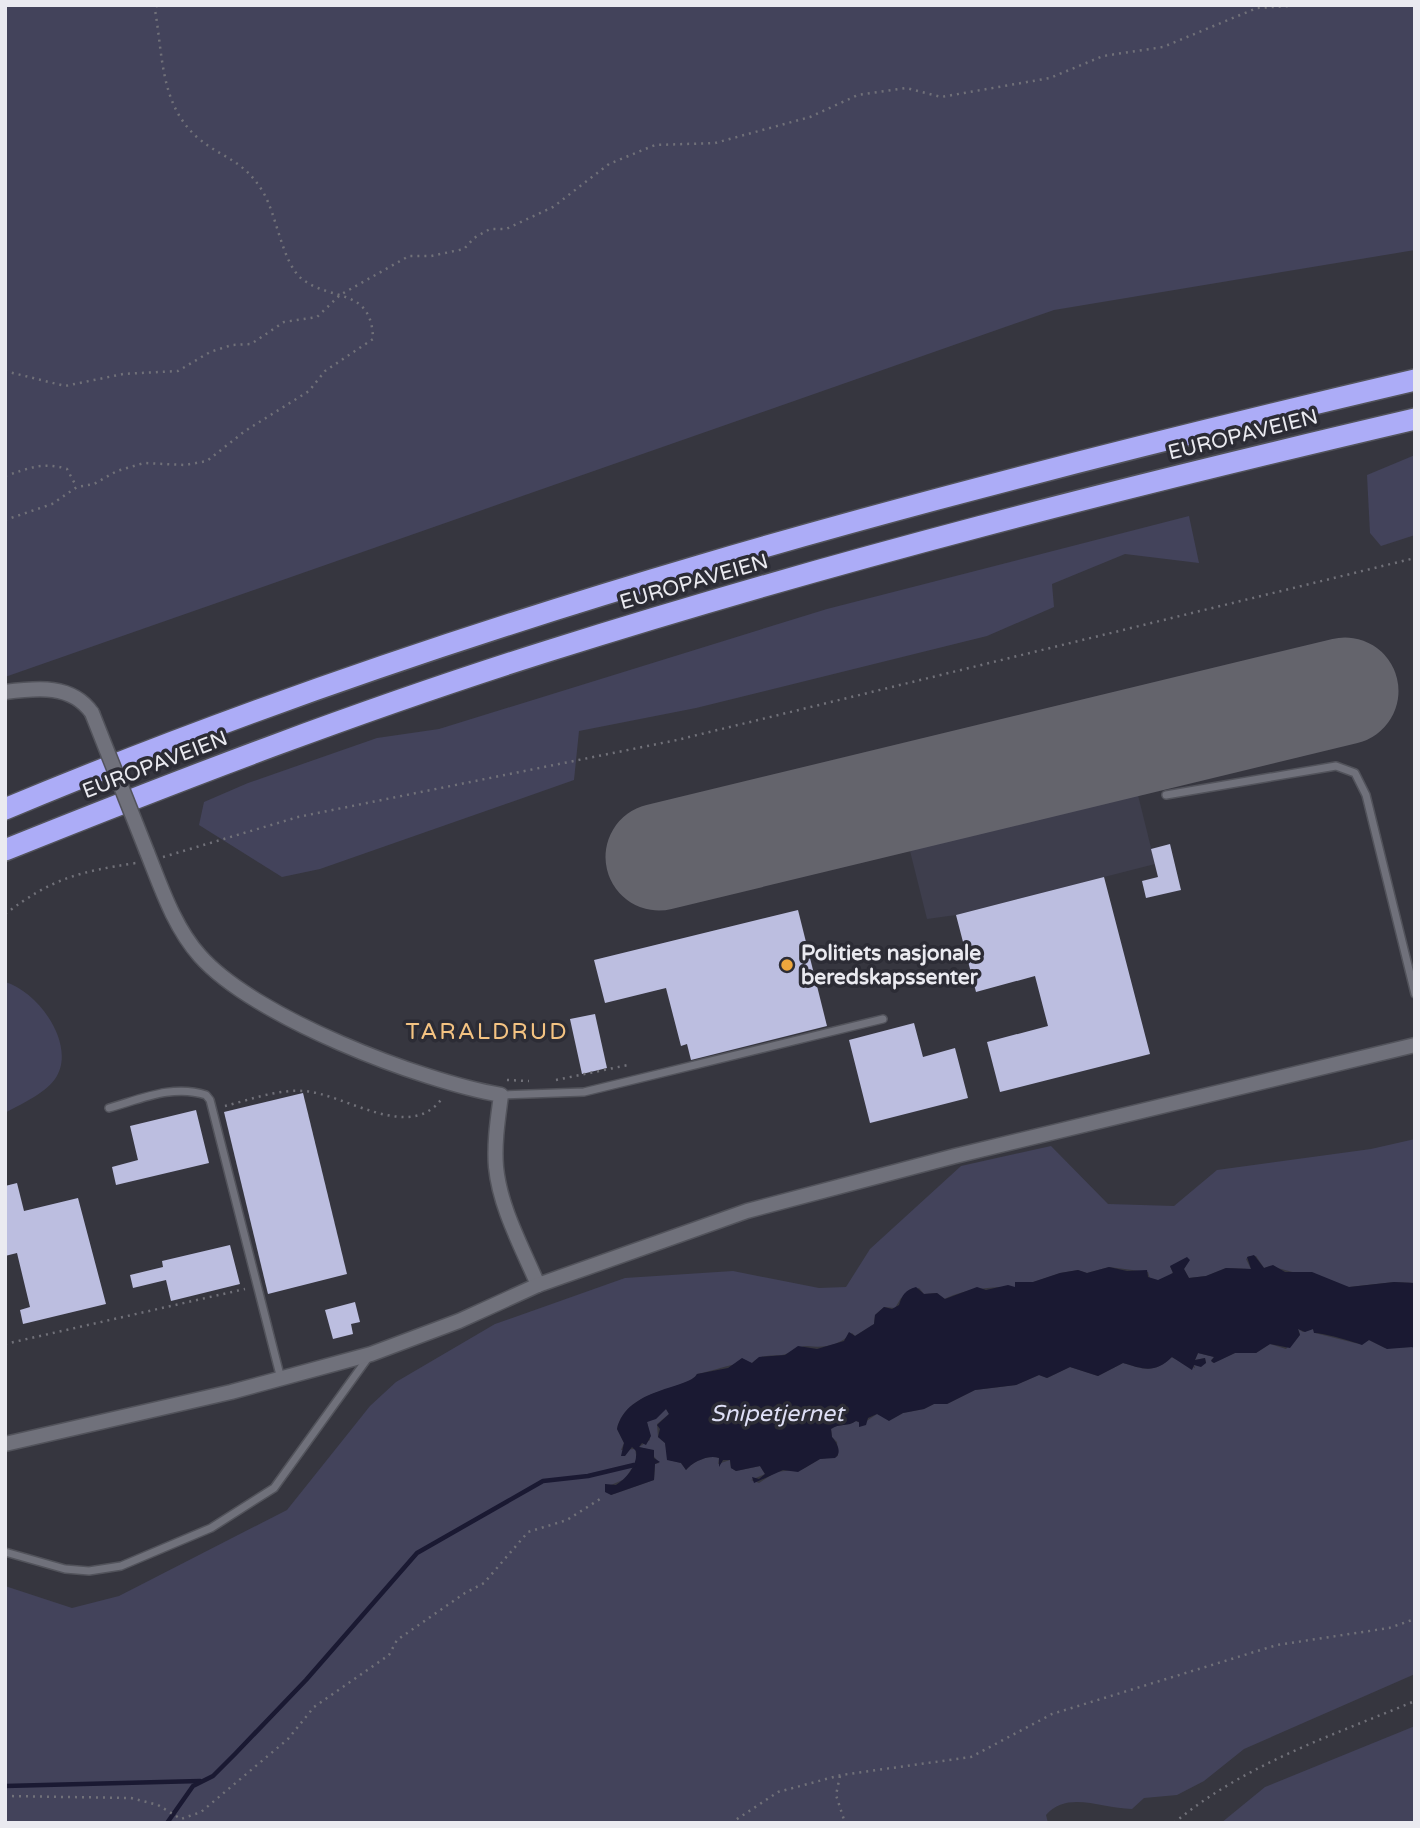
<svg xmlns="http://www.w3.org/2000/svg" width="1420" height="1828" font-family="'Varela Round',sans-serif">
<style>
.built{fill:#3e3e4d}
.green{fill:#43435b}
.water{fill:#1a1932}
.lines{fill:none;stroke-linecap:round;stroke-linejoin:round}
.stream{stroke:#1a1932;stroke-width:4.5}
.runway{stroke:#64646c;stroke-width:107}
.building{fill:#bcbee0}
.service-casing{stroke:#52535b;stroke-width:10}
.minor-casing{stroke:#52535b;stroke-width:17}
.motorway-casing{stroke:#52535b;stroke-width:24}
.path{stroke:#717179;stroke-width:2.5;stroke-dasharray:2 5;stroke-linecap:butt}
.service{stroke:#70717b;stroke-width:7}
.minor{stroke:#70717b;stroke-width:14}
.motorway{stroke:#acacf7;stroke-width:21}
.minor-bridge-casing{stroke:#52535b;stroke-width:17;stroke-linecap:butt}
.minor-bridge{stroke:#70717b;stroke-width:14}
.poi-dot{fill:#eea73d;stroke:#2c2c35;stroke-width:2.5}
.labels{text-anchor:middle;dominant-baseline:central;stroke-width:7;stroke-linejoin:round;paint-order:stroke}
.street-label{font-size:21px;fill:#eaeaf0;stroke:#2c2c35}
.poi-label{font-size:21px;font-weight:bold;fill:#eaeaf0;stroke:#2c2c35;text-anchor:start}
.neighbourhood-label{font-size:23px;letter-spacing:2px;fill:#f4c382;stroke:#2c2c35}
.water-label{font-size:23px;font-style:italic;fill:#dedff6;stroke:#2c2c35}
</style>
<rect width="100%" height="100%" fill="#36363f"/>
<polygon class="built" points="1136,787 1155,864 956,915 927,919 908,843"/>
<g class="green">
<polygon points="5,5 1415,5 1415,250 1054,310 5,677"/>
<polygon points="1415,455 1415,535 1381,546 1370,533 1367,475"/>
<polygon points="1189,516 1199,563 1125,554 1052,584 1054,607 987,636 696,708 579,731 574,780 320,869 282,877 199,825 204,802 248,783 377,738 439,729 827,609"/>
<path d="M5,982C38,991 78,1046 55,1079C44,1094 21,1104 5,1113Z"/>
<path d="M1415,1139V1283L1394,1282L1349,1287L1270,1266L1264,1268L1256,1256H1249L1246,1259L1251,1269L1226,1268L1206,1276L1189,1278L1184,1269L1187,1263L1170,1267L1173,1272C1168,1279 1158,1282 1150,1279L1148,1272L1109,1267L1087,1273L1078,1270L1060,1273L1033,1282L1015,1283V1287C989,1287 968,1288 944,1299L937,1293L924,1294L919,1288L901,1298L895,1308L884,1307L875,1315L874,1324L855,1336L852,1333C838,1346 825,1348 807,1346C798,1346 790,1354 782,1355C769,1356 762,1354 752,1363C738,1361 714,1371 697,1374C688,1391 627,1387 617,1429L624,1443L621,1450L635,1449L637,1460L625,1479L611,1485V1495L654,1480L655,1464L659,1463L653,1455L654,1451L639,1447L650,1440L647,1422L666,1409L669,1414L657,1424L658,1437L665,1443L669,1460L681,1463L686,1470C692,1462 709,1454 719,1458L718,1464L730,1460L731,1468L736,1471L760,1466L765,1474L751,1480L759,1483L776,1472L803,1469L820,1459L838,1456L837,1442L832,1437L831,1429C839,1423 848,1427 856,1421L862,1424L877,1414L892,1419L903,1413L924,1409L934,1404H947L975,1390L1016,1385L1039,1375L1047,1378L1070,1367L1098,1376L1123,1363C1142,1369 1155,1374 1171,1357L1195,1368L1194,1365L1206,1363L1205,1358L1195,1360L1198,1353L1214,1357L1211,1360L1213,1363L1235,1353H1256L1270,1344L1286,1349L1300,1334L1298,1329L1303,1332L1313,1329L1315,1333L1359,1344L1369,1340L1385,1348L1413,1347L1415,1674L1244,1749L1204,1781L1177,1795L1144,1798L1132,1809C1102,1809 1068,1790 1046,1815L1048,1823H5V1586L72,1608L119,1596L287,1510L370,1406L396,1382L495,1324L625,1278L733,1271L819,1288L846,1287L870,1249L961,1166L1051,1146L1108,1204L1174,1206L1217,1170L1371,1149Z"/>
<polygon points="1415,1726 1415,1823 1221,1823 1265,1787"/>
</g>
<path class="water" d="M1254,1255L1264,1268L1273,1265L1285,1272H1312L1349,1287L1394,1282L1415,1283V1349L1412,1347L1387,1349L1369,1340L1362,1345C1352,1341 1323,1333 1314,1333L1313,1329L1305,1332L1298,1329L1300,1335L1290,1348L1270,1344L1256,1353H1235L1214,1363L1211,1361L1214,1357L1198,1353L1195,1360L1205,1358L1206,1363L1201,1367L1194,1365L1192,1370L1172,1357C1155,1374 1143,1369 1123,1363L1098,1376L1070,1367L1047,1378L1039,1375L1016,1385L975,1390L947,1404H934L924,1409L903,1413L889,1421L877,1414L868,1418L866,1425L859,1427V1422L856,1421C848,1427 839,1423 831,1429L832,1437C836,1442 843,1452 835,1458L820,1459L798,1472L783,1470L754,1483L752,1477L759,1479L765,1474L760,1466L736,1471L731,1468L730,1460H723L719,1467V1458C709,1454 692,1462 686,1470L681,1463L667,1460L665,1443L658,1437L660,1429L657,1425L669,1414L666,1409L656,1419L647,1422L651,1436L646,1445L642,1443L639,1447L654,1450V1458L660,1462L655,1464L654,1480L611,1495L605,1492V1484L616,1485C627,1478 638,1465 636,1451L632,1447L625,1456H621L624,1443L617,1429C627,1387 690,1389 697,1374L728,1368L742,1358L752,1363L759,1357L785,1355L798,1346L817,1349L844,1341L849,1332L855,1336L874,1324L875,1315L884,1307L892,1309L899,1305C902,1295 905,1290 916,1287L924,1294L937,1293L945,1299L977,1287L986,1290L1008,1285L1015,1287V1282H1033L1060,1273L1078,1270L1087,1273L1109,1267L1127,1271L1147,1270L1148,1277L1158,1280L1173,1273L1170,1266L1187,1257L1190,1260L1184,1269L1189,1278L1206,1276L1226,1268L1251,1269L1247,1257Z"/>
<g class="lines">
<g class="stream">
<polyline points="5,1786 200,1781"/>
<polyline points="167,1823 193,1786 213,1776 235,1754 306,1680 417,1553 543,1481 588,1476 634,1465"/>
</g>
<polyline class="runway" points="659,857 1345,691"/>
</g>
<g class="building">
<polygon points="1170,844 1181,890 1146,898 1142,881 1158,877 1151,849"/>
<polygon points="1104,877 1150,1054 1000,1092 987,1042 1048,1026 1035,976 976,992 956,915"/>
<polygon points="798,910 827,1026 691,1060 687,1044 681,1046 666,988 605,1003 594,960"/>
<polygon points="595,1014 607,1068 582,1074 570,1019"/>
<polygon points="914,1023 923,1057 955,1048 968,1098 870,1123 849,1040"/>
<polygon points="303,1093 347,1274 268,1294 224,1112"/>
<polygon points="196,1110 209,1163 116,1185 112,1167 138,1160 130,1126"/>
<polygon points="17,1183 24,1211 78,1198 106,1304 23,1324 20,1310 30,1307 17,1253 5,1256 5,1186"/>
<polygon points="230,1245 240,1284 171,1301 166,1280 133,1288 130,1275 163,1267 162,1261"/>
<polygon points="355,1302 360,1322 351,1324 353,1334 333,1339 325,1310"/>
</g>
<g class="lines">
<defs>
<g id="service">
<polyline points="1166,795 1336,766 1355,773 1366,795 1415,994"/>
<polyline points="501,1095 584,1092 883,1019"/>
<path d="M109,1108C141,1099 173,1084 206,1095L210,1100L281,1379"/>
<polyline points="5,1552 65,1569 89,1571 121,1566 211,1528 274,1488 370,1355"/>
</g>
<g id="minor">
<path d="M5,692C37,688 72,684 92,713"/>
<path d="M147,852C161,887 174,927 200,956C254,1017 420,1081 501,1095C498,1118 494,1143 496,1167C500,1208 522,1247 538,1285"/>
<polyline points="5,1444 231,1392 371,1354 459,1321 538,1285 747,1211 955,1156 1415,1045"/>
</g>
<g id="motorway">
<path d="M5,809C459,619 937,492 1415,380"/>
<path d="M5,850C184,778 364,709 548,651C833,561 1124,487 1415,419"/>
</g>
</defs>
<use href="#service" class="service-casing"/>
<use href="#minor" class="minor-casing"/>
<use href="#motorway" class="motorway-casing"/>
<g class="path">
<polyline points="5,371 65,386 123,374 178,371 210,352 232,345 251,344 284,322 317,317 340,295 409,256 431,256 464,249 474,238 490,229 506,229 553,207 609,164 655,145 715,143 810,117 858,95 906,88 941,97 1050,78 1103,56 1163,47 1257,8 1307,5"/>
<path d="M5,476C28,469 42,461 67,469L76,486"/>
<path d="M5,520L52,504L77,487L94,484L117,471L144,463L185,465L207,461L245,431L309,391L325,371L373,339C372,287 332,302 302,279C282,263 277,215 263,192C243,159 223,159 198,138C160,105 163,55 155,10L157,5"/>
<polyline points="163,857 298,817 677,740 1415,558"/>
<path d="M5,914C53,878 78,872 136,863"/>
<polyline points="507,1080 529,1081"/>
<polyline points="556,1080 628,1065"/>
<path d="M225,1106C249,1100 278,1089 304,1091C346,1094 411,1144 443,1097"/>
<polyline points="5,1344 245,1289"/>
<polyline points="840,1776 836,1795 845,1823"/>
<polyline points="5,1796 131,1798 158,1805 181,1819 201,1812 288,1739 314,1707 389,1655 397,1640 465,1593 484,1583 528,1532 567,1520 600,1499"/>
<polyline points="731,1823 778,1792 841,1775 971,1757 1052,1714 1277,1645 1389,1628 1415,1619"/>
<path d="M1174,1823C1245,1764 1331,1736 1415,1701"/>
</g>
<use href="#service" class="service"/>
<use href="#minor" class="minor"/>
<use href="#motorway" class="motorway"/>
<defs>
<polyline id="minor-bridge" points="92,713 147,852"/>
</defs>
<use href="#minor-bridge" class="minor-bridge-casing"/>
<use href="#minor-bridge" class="minor-bridge"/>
</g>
<circle class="poi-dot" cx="787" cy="965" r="7"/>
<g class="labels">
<g class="street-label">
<text transform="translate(1243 435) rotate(-14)">EUROPAVEIEN</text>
<text transform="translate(694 582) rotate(-16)">EUROPAVEIEN</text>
<text transform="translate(155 765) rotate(-21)">EUROPAVEIEN</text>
</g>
<g class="poi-label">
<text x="801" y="953">Politiets nasjonale<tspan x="801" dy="24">beredskapssenter</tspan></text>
</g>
<g class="neighbourhood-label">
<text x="487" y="1032">TARALDRUD</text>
</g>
<g class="water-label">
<text x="777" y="1414">Snipetjernet</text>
</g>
</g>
<rect width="1420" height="1828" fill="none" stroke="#eaeaf0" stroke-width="14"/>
</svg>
